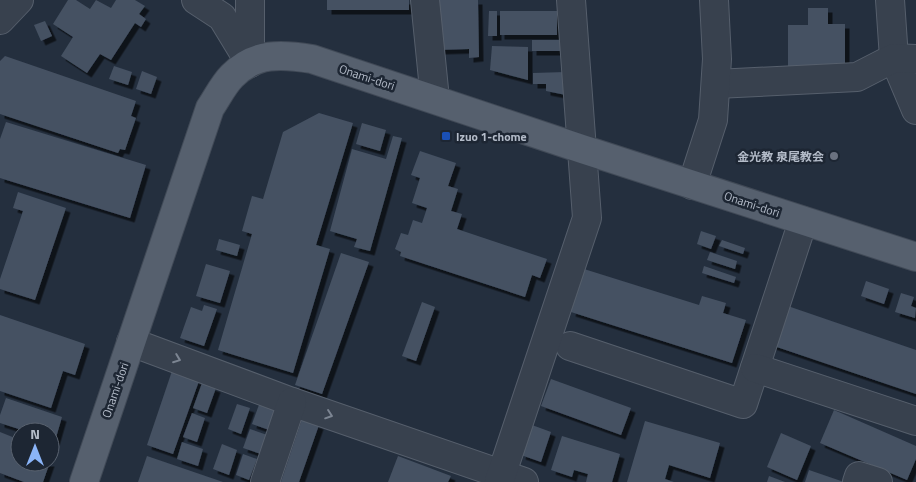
<svg xmlns="http://www.w3.org/2000/svg" width="916" height="482" font-family="'Titillium Web','Noto Sans JP',sans-serif">
<style>
.building{fill:#455162;filter:url(#shadow)}
.lines{fill:none;stroke-linecap:round;stroke-linejoin:round}
.minor-casing{stroke:#565f6c;stroke-width:30}
.major-casing{stroke:#414a57;stroke-width:30}
.minor{stroke:#38414e;stroke-width:28}
.major{stroke:#56606e;stroke-width:28}
.oneway{stroke:#7c8592}
.transit-dot{fill:#1a4fb4;stroke:#1d2633;stroke-width:2}
.worship-dot{fill:#6b7280;stroke:#1d2633;stroke-width:2}
.labels{text-anchor:middle;dominant-baseline:central;stroke-width:5;stroke-linejoin:round;paint-order:stroke}
.street-label{font-size:12px;fill:#b4bcc9;stroke:#1d2633}
.poi-label{font-size:12px;font-weight:bold;fill:#b4bcc9;stroke:#1d2633;text-anchor:start}
</style>
<defs>
<filter id="shadow"><feDropShadow dx="4.5" dy="4.5" stdDeviation="0" flood-color="#0009"/></filter>
</defs>
<rect width="100%" height="100%" fill="#242f3e"/>
<g class="building">
<polygon points="68,0 76,0 90,9 96,0 111,8 116,0 135,0 145,6 139,14 146,19 141,27 135,23 111,60 100,54 87,73 61,56 73,37 53,24"/>
<rect x="327" y="0" width="82" height="10"/>
<polygon points="435,0 478,0 479,57 469,58 469,49 436,50"/>
<polygon points="808,8 828,8 828,24 845,24 845,68 788,68 788,25 808,25"/>
<polygon points="489,11 497,11 497,36 488,36"/>
<rect x="500" y="11" width="57" height="24"/>
<polygon points="45,21 52,36 41,41 34,25"/>
<rect x="532" y="40" width="30" height="11"/>
<polygon points="492,46 528,47 528,80 490,70"/>
<polygon points="5,56 136,101 131,116 136,118 125,150 120,149 118,153 0,114 0,61"/>
<polygon points="114,66 132,72 128,85 109,79"/>
<polygon points="142,71 157,77 151,94 136,89"/>
<polygon points="566,72 566,95 546,91 546,84 533,84 533,73"/>
<polygon points="319,113 353,123 316,245 330,249 293,373 218,350 252,234 242,231 252,196 263,199 283,132"/>
<polygon points="6,122 146,165 130,218 0,178 0,139"/>
<polygon points="362,123 386,130 380,151 356,144"/>
<polygon points="393,136 402,138 370,251 354,247 357,239 330,231 352,149 386,159"/>
<polygon points="420,151 456,163 448,186 458,189 451,211 462,214 457,229 547,259 540,278 532,275 525,297 400,256 401,252 395,249 401,233 408,235 413,220 422,223 427,208 412,203 420,178 411,175"/>
<polygon points="18,192 66,208 35,300 0,289 0,279 23,211 13,208"/>
<polygon points="701,231 716,236 711,249 697,244"/>
<polygon points="219,239 240,245 237,256 216,250"/>
<polygon points="722,240 745,248 743,254 719,246"/>
<polygon points="710,252 737,261 735,269 707,260"/>
<polygon points="341,253 369,262 322,394 295,385"/>
<polygon points="206,264 230,271 220,303 196,296"/>
<polygon points="704,266 736,277 734,283 702,273"/>
<polygon points="584,269 699,305 702,296 726,303 723,313 746,320 732,363 571,312"/>
<polygon points="866,281 889,289 884,304 861,296"/>
<polygon points="901,293 914,297 911,306 916,308 915,318 895,312"/>
<polygon points="422,302 435,307 416,361 402,356"/>
<polygon points="779,303 916,350 916,394 765,343"/>
<polygon points="204,305 217,309 204,346 180,338 191,307 202,311"/>
<polygon points="0,315 85,344 75,375 63,371 51,408 0,391"/>
<polygon points="172,371 199,381 173,454 147,445"/>
<polygon points="551,379 631,408 621,435 541,406"/>
<polygon points="202,383 216,388 207,413 193,408"/>
<polygon points="6,398 62,417 55,441 50,439 50,432 28,432 0,423 0,415"/>
<polygon points="260,402 280,409 272,431 252,424"/>
<polygon points="237,404 250,408 241,434 228,429"/>
<polygon points="834,410 916,446 916,459 907,480 820,443"/>
<polygon points="192,413 205,418 197,442 183,437"/>
<polygon points="302,419 319,425 299,482 281,482"/>
<polygon points="645,421 720,443 710,478 669,465 665,479 674,482 627,482"/>
<polygon points="532,425 551,432 541,462 521,455"/>
<polygon points="250,429 270,436 264,455 243,448"/>
<polygon points="0,432 20,440 20,462 50,462 43,482 24,482 0,473"/>
<polygon points="781,433 811,446 797,480 767,467"/>
<polygon points="562,436 620,454 612,482 586,482 588,474 574,470 572,477 551,470"/>
<polygon points="182,442 203,449 198,466 177,459"/>
<polygon points="222,444 237,450 229,475 213,469"/>
<polygon points="243,454 257,459 249,480 236,475"/>
<polygon points="147,456 223,482 138,482"/>
<polygon points="398,456 451,476 448,482 388,482"/>
<polygon points="809,470 844,482 805,482"/>
<polygon points="769,476 785,482 767,482"/>
</g>
<g class="lines">
<defs>
<g id="minor">
<polyline points="196,0 222,17 250,63"/>
<polyline points="250,0 250,63"/>
<polyline points="425,0 435,99"/>
<polyline points="890,0 894,58 916,110"/>
<polyline points="0,20 19,0"/>
<polyline points="716,84 857,77 894,58 916,59"/>
<polyline points="692,185 713,120 717,59 714,0"/>
<polyline points="131,342 292,402 524,482"/>
<polyline points="570,346 743,404 803,221"/>
<polyline points="755,368 916,421"/>
<polyline points="265,482 292,402"/>
<polyline points="499,482 587,218 571,0"/>
<polyline points="857,482 859,476 878,482"/>
</g>
<path id="major" d="M84,482L210,108C217,98 223,85 232,76C255,52 282,54 312,59L582,149L916,257"/>
</defs>
<use href="#minor" class="minor-casing"/>
<use href="#major" class="major-casing"/>
<use href="#minor" class="minor"/>
<use href="#major" class="major"/>
</g>
<defs><path id="oneway-chevron" d="M-2-3.5L2.5 0L-2 3.5" fill="none" stroke-width="1.6" stroke-linecap="round" stroke-linejoin="round" transform="scale(1.25)"/></defs>
<g class="oneway">
<use href="#oneway-chevron" transform="translate(177 359) rotate(21)"/>
<use href="#oneway-chevron" transform="translate(329 415) rotate(19)"/>
</g>
<rect class="transit-dot" x="441" y="131" width="10" height="10" rx="2.5"/>
<circle class="worship-dot" cx="834" cy="156" r="5"/>
<g class="labels">
<g class="street-label">
<text transform="translate(367 77) rotate(18)">Onami-dori</text>
<text transform="translate(752 204) rotate(18)">Onami-dori</text>
<text transform="translate(115 390) rotate(-71)">Onami-dori</text>
</g>
<g class="poi-label">
<text x="456" y="136">Izuo 1-chome</text>
<text x="824" y="156" text-anchor="end">金光教 泉尾教会</text>
</g>
</g>
<g transform="translate(35 447)"><circle r="24" fill="#1d2633" stroke="#59626f"/>
<path d="M0-4L9 19L0 12L-9 19Z" fill="#8ab4f8"/>
<text y="-8" font-size="14" font-weight="bold" text-anchor="middle" fill="#b4bcc9">N</text>
</g>
</svg>
